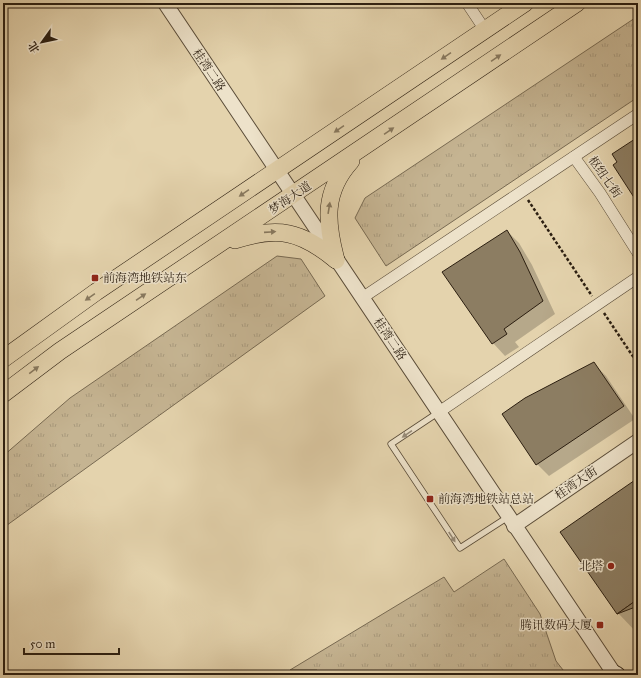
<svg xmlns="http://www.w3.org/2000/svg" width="641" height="678" font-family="'IM FELL Great Primer','Noto Serif SC',serif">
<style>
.park{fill:url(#park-tufts);stroke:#786a52}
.shadow{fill:#0003}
.building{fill:#8c7d62;stroke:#2c1f11}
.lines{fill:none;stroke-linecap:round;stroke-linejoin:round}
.service-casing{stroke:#5a4c38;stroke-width:7}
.minor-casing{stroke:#5a4c38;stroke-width:12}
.tertiary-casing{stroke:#5a4c38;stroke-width:16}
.secondary-casing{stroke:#2c1f11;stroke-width:18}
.primary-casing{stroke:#2c1f11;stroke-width:18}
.path{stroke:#2c1f11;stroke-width:2.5;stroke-dasharray:3 2;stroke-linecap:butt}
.service{stroke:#ede2ca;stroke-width:5.5}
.minor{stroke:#ede2ca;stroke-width:11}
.tertiary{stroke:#ede2ca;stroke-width:14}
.secondary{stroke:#ede2ca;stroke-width:16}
.primary{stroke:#e4d3ad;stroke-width:17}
.oneway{fill:#88795f}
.oneway2{fill:#968a77}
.poi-dot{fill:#8f2418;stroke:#ede2ca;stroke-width:1.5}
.labels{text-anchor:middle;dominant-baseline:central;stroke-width:3;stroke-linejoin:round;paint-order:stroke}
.street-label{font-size:12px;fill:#2c1f11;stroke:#ede2ca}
.poi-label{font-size:12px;fill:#2c1f11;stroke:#ede2ca;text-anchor:start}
</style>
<defs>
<pattern id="park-tufts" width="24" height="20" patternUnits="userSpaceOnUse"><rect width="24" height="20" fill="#c5b492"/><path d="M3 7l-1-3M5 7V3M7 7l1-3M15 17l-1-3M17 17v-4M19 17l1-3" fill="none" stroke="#a99a7d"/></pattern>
</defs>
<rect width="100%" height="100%" fill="#e4d3ad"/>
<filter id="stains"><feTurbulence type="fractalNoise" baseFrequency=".005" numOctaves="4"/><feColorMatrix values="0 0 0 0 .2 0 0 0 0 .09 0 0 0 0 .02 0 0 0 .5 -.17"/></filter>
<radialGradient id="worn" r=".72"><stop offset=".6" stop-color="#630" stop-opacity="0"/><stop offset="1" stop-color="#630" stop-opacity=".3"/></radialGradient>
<g class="park">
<polygon points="638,16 638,97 386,266 355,218 365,198"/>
<polygon points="277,256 301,259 325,296 3,528 3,456 70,398"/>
<polygon points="504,559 540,614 556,661 567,675 319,675 317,670 290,670 444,577 454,592"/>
</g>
<g class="shadow">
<polygon points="507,231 519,243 532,265 555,314 515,342 519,347 505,356 493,343 444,272"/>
<polygon points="594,364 606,376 635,419 549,476 537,464"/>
<polygon points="638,479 638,634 618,613"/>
</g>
<g class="building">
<polygon points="638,137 638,197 635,199 613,165 617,162 612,154"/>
<polygon points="507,230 520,252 543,301 504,329 507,334 492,344 442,272"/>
<polygon points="594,362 624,406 536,465 502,414 525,398"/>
<polygon points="638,478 638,599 617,614 560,532"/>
<polygon points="638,599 638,606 617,614"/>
</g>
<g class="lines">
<defs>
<polyline id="service" points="439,412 391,444 460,548 508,517"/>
<g id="minor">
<polyline points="467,3 485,30"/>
<polyline points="574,157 600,193 638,253"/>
<polyline points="362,298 638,114"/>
<polyline points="439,412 638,277"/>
</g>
<g id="tertiary">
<polyline points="165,3 615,675"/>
<polyline points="514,526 638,441"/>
</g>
<polyline id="secondary" points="613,673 617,675"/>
<g id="primary">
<path d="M235,240C278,226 301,231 336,260"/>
<path d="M336,260C326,222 323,192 351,161"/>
<polyline points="3,359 96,292 525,3"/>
<polyline points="3,394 60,351 577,3"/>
</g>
</defs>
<use href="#service" class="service-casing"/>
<use href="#minor" class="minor-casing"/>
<use href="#tertiary" class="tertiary-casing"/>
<use href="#secondary" class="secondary-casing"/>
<use href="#primary" class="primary-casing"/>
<g class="path">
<polyline points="528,200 592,296"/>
<polyline points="604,313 638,364"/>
</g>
<use href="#service" class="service"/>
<use href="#minor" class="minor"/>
<use href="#tertiary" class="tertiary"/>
<use href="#secondary" class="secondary"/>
<use href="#primary" class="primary"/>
</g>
<defs><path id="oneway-solid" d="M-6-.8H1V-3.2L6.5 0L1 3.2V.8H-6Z"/></defs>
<g class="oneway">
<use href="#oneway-solid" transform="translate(446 56) rotate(146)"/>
<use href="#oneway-solid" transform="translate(496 58) rotate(-34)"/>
<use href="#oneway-solid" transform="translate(339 129) rotate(146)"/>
<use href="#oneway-solid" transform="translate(389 131) rotate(-34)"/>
<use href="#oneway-solid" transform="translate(244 193) rotate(146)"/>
<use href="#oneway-solid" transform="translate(329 208) rotate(-81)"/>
<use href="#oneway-solid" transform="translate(270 232) rotate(-4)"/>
<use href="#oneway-solid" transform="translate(90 297) rotate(145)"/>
<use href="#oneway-solid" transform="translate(141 297) rotate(-34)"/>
<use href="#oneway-solid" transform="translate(34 370) rotate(-37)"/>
</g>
<g class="oneway2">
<use href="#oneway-solid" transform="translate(407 434) rotate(146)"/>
<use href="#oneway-solid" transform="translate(452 537) rotate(57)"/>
</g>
<g class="poi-dot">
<rect x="91" y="274" width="8" height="8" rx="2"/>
<rect x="426" y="495" width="8" height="8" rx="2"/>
<circle cx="611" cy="566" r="4"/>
<rect x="596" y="621" width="8" height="8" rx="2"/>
</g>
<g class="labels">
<g class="street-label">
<text transform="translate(209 70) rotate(56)">桂湾二路</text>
<text transform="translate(605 177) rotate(55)">枢纽七街</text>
<text transform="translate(290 198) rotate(-34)">梦海大道</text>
<text transform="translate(390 339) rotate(56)">桂湾二路</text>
<text transform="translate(576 483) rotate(-34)">桂湾大街</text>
</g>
<g class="poi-label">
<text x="103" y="278">前海湾地铁站东</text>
<text x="438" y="499">前海湾地铁站总站</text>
<text x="603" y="566" text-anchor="end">北塔</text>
<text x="592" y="625" text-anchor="end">腾讯数码大厦</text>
</g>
</g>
<rect width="641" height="678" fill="none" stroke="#e4d3ad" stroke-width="16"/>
<rect x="4" y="4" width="633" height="670" fill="none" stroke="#2c1f11" stroke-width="2"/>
<rect x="8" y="8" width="625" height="662" fill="none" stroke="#2c1f11"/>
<g transform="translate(42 42) rotate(237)" stroke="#ede2ca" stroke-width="3" paint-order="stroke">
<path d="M0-3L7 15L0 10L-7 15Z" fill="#2c1f11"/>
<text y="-6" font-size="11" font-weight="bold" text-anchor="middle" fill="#2c1f11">北</text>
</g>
<path d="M24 648v6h95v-6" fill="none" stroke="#2c1f11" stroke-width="2"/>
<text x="30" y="648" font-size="12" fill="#2c1f11" stroke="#ede2ca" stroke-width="3" paint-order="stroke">50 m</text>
<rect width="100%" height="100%" filter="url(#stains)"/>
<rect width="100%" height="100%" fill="url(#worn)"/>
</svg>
